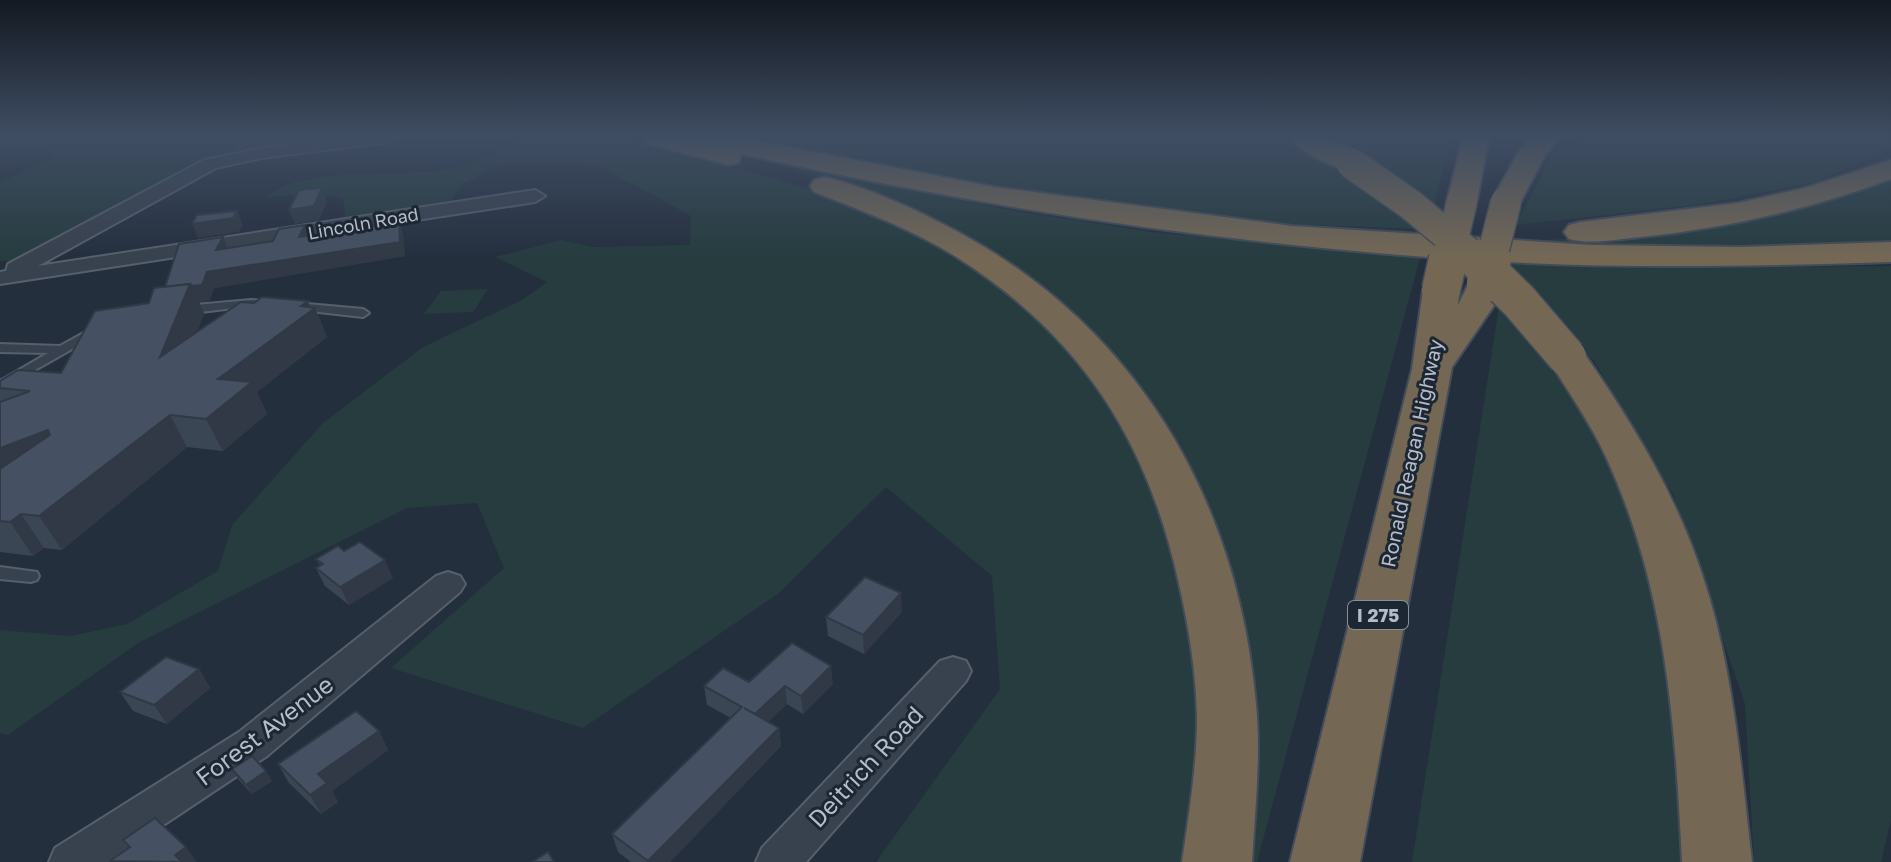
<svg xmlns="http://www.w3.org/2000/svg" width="1891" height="862" font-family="'Golos Text',sans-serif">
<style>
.green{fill:#263c3f}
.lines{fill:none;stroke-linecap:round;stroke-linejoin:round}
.service-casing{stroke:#565f6c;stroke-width:4}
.minor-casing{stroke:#565f6c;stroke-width:4}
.motorway-casing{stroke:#434c59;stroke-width:4}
.service{fill:#38414e;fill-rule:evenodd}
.minor{fill:#38414e;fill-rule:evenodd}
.motorway{fill:#746855;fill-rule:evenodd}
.motorway-bridge-far1-casing{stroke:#434c59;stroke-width:33;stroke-linecap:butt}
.motorway-bridge-casing{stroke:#434c59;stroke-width:41;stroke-linecap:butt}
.motorway-bridge-far1{stroke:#746855;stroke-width:30}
.motorway-bridge{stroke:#746855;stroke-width:38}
.wall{fill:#3b4654}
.shaded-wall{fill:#303945}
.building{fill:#455162;stroke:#303945;stroke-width:2}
.labels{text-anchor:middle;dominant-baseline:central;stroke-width:6;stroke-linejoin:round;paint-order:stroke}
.far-street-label{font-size:18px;fill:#b4bcc9;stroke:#1d2633}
.shield{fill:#1d2633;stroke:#878f9c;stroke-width:2}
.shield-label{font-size:18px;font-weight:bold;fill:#b4bcc9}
.street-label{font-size:20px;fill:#b4bcc9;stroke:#1d2633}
.near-street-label{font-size:24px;fill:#b4bcc9;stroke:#1d2633}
</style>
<rect width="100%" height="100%" fill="#242f3e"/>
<g class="green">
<polygon points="0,137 352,137 218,159 13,262 0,261 0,183 56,155 34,149 0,147"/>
<path d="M513,137H627L827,194L904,224L978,266L1037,311L1116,405L1186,568L1204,728L1188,862H876L1000,689L992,576L886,487L779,593L583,728L391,668L504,568L477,503L407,508L138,643L8,735L0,733V630L71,636L127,624L218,571L232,525L323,423L423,347L522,300L547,282L495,257L561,240L593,247L690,245L691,216L598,165L542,162L501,164L461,185L447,206L346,223L343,198L312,194L265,197C274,192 283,185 293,183C363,162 457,192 516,139Z"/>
<polygon points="732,137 1294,137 1340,162 1426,229 1219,222 1041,198"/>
<polygon points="1318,137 1452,137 1433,209 1330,142"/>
<polygon points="1587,137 1891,137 1891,149 1813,183 1696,205 1516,225 1554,151"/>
<polygon points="768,162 1010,210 1151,232 1420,258 1257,862 1253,862 1254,684 1228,563 1171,436 1109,349 1027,276 952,230 862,192"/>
<path d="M1891,181V240L1682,249L1510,246L1513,241C1634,237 1778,223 1891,181Z"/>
<polygon points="1506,263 1647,268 1891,266 1891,820 1881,862 1754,862 1745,704 1673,495 1594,361 1503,270"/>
<polygon points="488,289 473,312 424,314 441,291"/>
<polygon points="1501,294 1604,434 1672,645 1685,862 1412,862"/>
</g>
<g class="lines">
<defs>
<g id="service">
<polygon points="251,300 271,301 277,305 271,309 251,306 184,314 178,310 184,306"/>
<polygon points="296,303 363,309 369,313 363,317 292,309 290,307"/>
<polygon points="98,325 102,326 104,329 102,332 0,390 0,381 48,353 0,352 0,344 60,346"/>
<polygon points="0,567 37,572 39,576 37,580 31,582 0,579"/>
</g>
<g id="minor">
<polygon points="348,137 399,137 390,142 262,158 216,168 38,266 535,190 545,196 535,202 0,284 0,272 6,271 8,264 204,160 262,148"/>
<polygon points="448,572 460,576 465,584 460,592 267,756 108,862 49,862 55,848 239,732 436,576"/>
<polygon points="953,657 966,661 971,671 966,681 806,862 756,862 762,848 940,661"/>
</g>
<g id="motorway">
<path d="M641,137H738L995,187L1292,226L1591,245L1741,247L1891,242V262C1740,267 1589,269 1439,258C1203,241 971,205 741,154L739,163L729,165L644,143Z"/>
<path d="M1290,137C1315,137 1349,139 1365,163L1361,169C1341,174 1301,154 1290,137Z"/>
<polygon points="1463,137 1489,137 1477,201 1473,207 1451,207 1447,201"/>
<polygon points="1532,137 1561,137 1545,155 1517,209 1495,209 1491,202 1519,151"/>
<path d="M1891,160V179C1811,209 1727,228 1641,237C1618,239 1592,245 1569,239L1564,232L1569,225L1580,222L1738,203L1805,188Z"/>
<path d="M825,177C866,187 906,205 943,224C1133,320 1237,495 1256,704C1261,757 1255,810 1252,862H1182C1189,814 1197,765 1197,717C1196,672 1189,628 1179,584C1148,442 1083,338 958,258C914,230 863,211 814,192L810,186L814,180Z"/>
<polygon points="1486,272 1499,275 1504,283 1497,301 1452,367 1360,862 1290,862 1412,369 1423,290 1428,282 1441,279 1454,282 1459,290 1458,305 1473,275"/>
<path d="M1567,345L1581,349C1630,419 1675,492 1702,574C1733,666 1741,766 1752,862H1682C1675,721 1666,587 1606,457C1590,422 1567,390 1547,357L1553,349Z"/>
</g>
</defs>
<use href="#service" class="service-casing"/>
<use href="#minor" class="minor-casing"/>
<use href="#motorway" class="motorway-casing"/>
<use href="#service" class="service"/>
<use href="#minor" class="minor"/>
<use href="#motorway" class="motorway"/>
<defs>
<g id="motorway-bridge-far1">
<polyline points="1351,163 1411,205 1478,261"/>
<polyline points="1448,261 1462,201"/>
<polyline points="1491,261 1506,202"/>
</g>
<g id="motorway-bridge">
<polyline points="1476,259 1519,301 1567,357"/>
<polyline points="1486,283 1492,259"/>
<polyline points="1441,290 1448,259"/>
</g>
</defs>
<use href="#motorway-bridge-far1" class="motorway-bridge-far1-casing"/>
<use href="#motorway-bridge" class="motorway-bridge-casing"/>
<use href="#motorway-bridge-far1" class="motorway-bridge-far1"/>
<use href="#motorway-bridge" class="motorway-bridge"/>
</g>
<g class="wall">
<polygon points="399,222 403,236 405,256 214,288 209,301 199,302 204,313 197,332 254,303 315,308 327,337 257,392 267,414 223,451 187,447 62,550 44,548 33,556 0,552 0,381 61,373 149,303 165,287 227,248"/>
<polygon points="344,551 393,578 349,605 325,586 316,568 320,565 316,559"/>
<polygon points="902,612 864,654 828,636 826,617"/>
<polygon points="199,669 210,688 167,724 133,711 120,692"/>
<polygon points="749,682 833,684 803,714 787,704 768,722 779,728 781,746 670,862 631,862 618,852 612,834 731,718 707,705 704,686"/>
<polygon points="379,731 388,750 332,791 338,802 321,814 289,783 278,764"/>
<polygon points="232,769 272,781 252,794 238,779"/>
</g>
<g class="shaded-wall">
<polygon points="322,188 327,202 319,220 295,224 289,210"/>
<polygon points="237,211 243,225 239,232 198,238 192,224"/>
<polygon points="399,222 403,236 405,256 214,288 209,301 199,302 204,313 176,388 160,357 190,284 207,272"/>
<polygon points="305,225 310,240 299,237"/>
<polygon points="223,237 229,252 216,250"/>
<polygon points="308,301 311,310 315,308 327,337 257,392 267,414 223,451 206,419 218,379"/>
<polygon points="170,415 187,447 62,550 39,516"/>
<polygon points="48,430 68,463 0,490 0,448"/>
<polygon points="21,514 44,548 33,556 10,522"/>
<polygon points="385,560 393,578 349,605 340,587"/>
<polygon points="901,593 902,612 864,654 863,635"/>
<polygon points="831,666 833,684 803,714 801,696"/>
<polygon points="199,669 210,688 167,724 154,705"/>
<polygon points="785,686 787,704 758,732 755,714"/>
<polygon points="779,728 781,746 670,862 649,862 648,861"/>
<polygon points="379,731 388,750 332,791 338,802 321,814 310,795 318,774"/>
<polygon points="266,771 272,781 252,794 246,785"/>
<polygon points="186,847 197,862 180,862 175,855"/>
</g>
<g class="building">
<polygon points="322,188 314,206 289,210 299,190"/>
<polygon points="237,211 233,218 192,224 197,215"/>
<polygon points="399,222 400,242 207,272 202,285 191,286 190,284 165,287 179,244 223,237 216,250 273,241 279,229 305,225 299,237"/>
<polygon points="190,284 160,357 241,302 254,303 262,297 308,301 301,306 315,308 218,379 252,382 206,419 170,415 39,516 21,514 10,522 0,521 0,469 50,435 48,430 0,448 0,402 30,391 0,388 0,381 18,370 61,373 95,311 149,303 154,288"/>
<polygon points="360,542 385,560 340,587 316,568 323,564 316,559 338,546 344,551"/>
<polygon points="865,577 901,593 863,635 826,617"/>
<polygon points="792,643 831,666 801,696 785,686 755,714 744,708 779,728 648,861 612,834 742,707 704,686 723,668 749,682"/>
<polygon points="166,657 199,669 154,705 120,692"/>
<polygon points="356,711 379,731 318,774 327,783 310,795 278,764"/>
<polygon points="252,756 266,771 246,785 232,769"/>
<polygon points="155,818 186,847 175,855 182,862 110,861 130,847 123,840"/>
<polygon points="548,852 554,862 532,862"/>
</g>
<linearGradient id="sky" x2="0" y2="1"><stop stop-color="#141a22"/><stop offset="0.53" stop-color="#3f4d63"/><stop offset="1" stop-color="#3f4d63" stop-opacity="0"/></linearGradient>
<rect width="1891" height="258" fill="url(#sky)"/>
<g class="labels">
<g class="far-street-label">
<text transform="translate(363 223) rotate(-10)">Lincoln Road</text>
</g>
<rect class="shield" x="1348" y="601" width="60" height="28" rx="6"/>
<g class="shield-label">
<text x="1378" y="615">I 275</text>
</g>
<g class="street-label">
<text transform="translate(1411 453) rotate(-78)">Ronald Reagan Highway</text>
</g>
<g class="near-street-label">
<text transform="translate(264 730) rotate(-37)">Forest Avenue</text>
<text transform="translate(865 766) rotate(-47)">Deitrich Road</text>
</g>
</g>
</svg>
